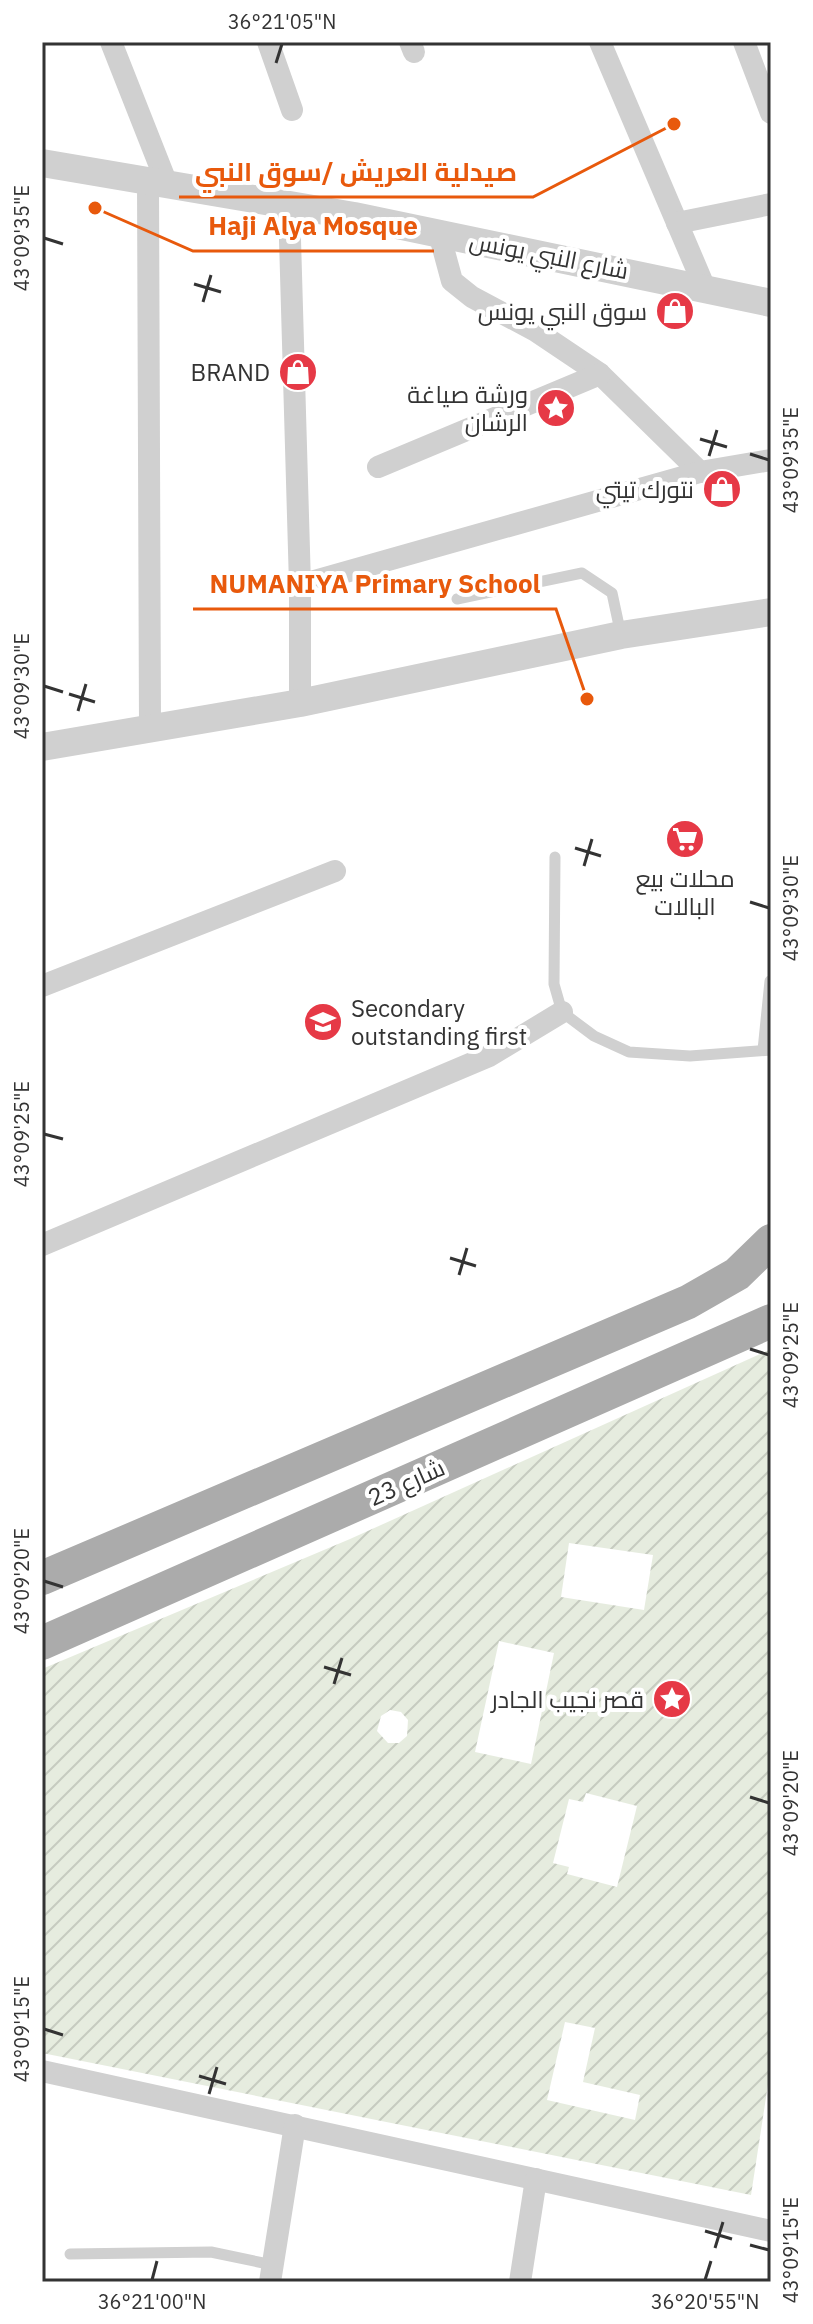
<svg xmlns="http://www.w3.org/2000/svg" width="813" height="2324" font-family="'IBM Plex Sans',Cairo,sans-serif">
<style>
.garden{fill:url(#garden-furrows);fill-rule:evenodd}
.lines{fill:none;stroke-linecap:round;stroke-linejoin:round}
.service{stroke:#d0d0d0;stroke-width:11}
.minor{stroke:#d0d0d0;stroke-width:22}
.tertiary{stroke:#d0d0d0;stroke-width:28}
.primary{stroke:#ababab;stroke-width:34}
.ticks{fill:none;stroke:#333;stroke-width:3}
.labels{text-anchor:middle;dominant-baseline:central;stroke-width:8;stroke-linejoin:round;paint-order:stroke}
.street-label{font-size:24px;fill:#333;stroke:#fff}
.poi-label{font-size:24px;fill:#333;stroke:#fff;text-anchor:end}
.leader{fill:none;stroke:#e8590c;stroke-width:3}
.callout-dot{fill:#e8590c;stroke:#fff;stroke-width:3}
.callout-label{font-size:26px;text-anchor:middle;font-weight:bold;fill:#e8590c;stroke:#fff;stroke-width:8;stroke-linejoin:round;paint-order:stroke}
.neatline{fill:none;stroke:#333;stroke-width:3}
.ticks-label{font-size:20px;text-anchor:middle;fill:#333}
</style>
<defs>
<pattern id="garden-furrows" width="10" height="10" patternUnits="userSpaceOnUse" patternTransform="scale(2)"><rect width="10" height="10" fill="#e6ecdf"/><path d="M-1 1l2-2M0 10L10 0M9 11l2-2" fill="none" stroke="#c6cbc0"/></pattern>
</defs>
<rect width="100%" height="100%" fill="#fff"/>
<path class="garden" d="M771,1349V2065L751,2195L42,2053V1669L350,1539ZM569,1543L653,1555L644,1610L561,1597ZM499,1641L554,1653L531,1764L475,1752ZM390,1710L401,1712L408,1720L407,1736L399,1743H388L377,1731L381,1716ZM586,1793L637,1806L617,1887L567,1874L569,1867L553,1863L569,1799L583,1802ZM565,2022L595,2028L583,2082L640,2095L635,2120L547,2100Z"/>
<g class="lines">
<g class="service">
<polyline points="457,599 582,573 612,593 621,635"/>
<polyline points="555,857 554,984 562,1012 594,1036 629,1052 690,1056 771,1050"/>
<polyline points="763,1050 770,981"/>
<polyline points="70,2254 211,2252 273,2265"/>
</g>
<g class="minor">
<polyline points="111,42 167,184"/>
<polyline points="268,42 292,110"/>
<polyline points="410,42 414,52"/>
<polyline points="600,42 704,286"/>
<polyline points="744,42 771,113"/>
<polyline points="148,181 150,727"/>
<polyline points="289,205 300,585 300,703"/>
<polyline points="677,223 771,204"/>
<polyline points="439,233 452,281 472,297 536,331 600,374 700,472"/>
<polyline points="378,467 600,374"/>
<polyline points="300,585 700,472 771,460"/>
<polyline points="42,986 335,871"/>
<polyline points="42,1245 489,1056 562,1012"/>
<polyline points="42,2071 771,2231"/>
<polyline points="270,2282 295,2125"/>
<polyline points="520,2282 536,2179"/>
</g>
<g class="tertiary">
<polyline points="42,163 354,216 771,303"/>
<polyline points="42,747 300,703 621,635 771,612"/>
</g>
<g class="primary">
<polyline points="42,1578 688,1302 737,1274 771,1241"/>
<polyline points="42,1643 771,1321"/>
</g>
</g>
<path class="ticks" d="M276,63L282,44M44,238L63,244M194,284L221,292M203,302L211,275M700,439L727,447M750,454L769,460M709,456L717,430M44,686L63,692M69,694L95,702M78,711L86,684M575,848L601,856M584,866L592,839M750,902L769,908M44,1134L63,1139M450,1258L476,1266M459,1275L467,1248M750,1349L769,1355M44,1581L63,1587M324,1667L351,1675M334,1684L342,1658M750,1797L769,1803M44,2029L63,2035M199,2076L226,2084M209,2094L217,2067M705,2231L732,2239M750,2245L769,2250M715,2248L723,2222M152,2280L157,2261M705,2280L711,2261"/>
<defs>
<symbol id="shop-disc" viewBox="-11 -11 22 22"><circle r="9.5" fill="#e63946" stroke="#fff"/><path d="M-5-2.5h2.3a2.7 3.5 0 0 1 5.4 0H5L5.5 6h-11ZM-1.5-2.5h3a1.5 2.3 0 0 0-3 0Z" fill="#fff"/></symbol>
<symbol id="sight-disc" viewBox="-11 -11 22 22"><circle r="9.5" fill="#e63946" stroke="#fff"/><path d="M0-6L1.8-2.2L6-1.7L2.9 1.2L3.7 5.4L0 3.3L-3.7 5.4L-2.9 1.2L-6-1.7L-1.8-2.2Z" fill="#fff"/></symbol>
<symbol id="supermarket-disc" viewBox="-11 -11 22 22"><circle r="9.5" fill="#e63946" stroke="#fff"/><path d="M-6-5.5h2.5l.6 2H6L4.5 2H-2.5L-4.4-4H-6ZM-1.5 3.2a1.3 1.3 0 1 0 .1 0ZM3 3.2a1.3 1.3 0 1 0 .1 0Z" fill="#fff"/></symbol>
<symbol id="school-disc" viewBox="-11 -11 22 22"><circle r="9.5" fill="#e63946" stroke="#fff"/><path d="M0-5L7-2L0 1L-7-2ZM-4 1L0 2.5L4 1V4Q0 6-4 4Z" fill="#fff"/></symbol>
</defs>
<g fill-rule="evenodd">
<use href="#shop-disc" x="653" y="289" width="44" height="44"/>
<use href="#shop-disc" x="276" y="350" width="44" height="44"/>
<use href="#sight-disc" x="534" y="386" width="44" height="44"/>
<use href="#shop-disc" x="700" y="467" width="44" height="44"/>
<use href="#supermarket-disc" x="663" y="817" width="44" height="44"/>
<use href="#school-disc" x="301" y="1000" width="44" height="44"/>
<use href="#sight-disc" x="650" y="1677" width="44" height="44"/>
</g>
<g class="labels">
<g class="street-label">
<text transform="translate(549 255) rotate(11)">شارع النبي يونس</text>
<text transform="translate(406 1482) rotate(-24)">شارع 23</text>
</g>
<g class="poi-label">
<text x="647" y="311">سوق النبي يونس</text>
<text x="270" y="372">BRAND</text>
<text x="528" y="394">ورشة صياغة<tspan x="528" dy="28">الرشان</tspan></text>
<text x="694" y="489">نتورك تيتي</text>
<text x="685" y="878" text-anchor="middle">محلات بيع<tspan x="685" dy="28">البالات</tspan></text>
<text x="351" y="1008" text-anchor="start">Secondary<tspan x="351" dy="28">outstanding first</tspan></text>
<text x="644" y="1699">قصر نجيب الجادر</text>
</g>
</g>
<path class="leader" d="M674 124L533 197H179M95 208L193 251H434M587 699L556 609H193"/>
<g class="callout-dot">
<circle cx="674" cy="124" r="8"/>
<circle cx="95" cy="208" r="8"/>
<circle cx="587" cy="699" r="8"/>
</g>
<g class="callout-label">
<text x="356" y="181">صيدلية العريش /سوق النبي</text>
<text x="313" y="235">Haji Alya Mosque</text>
<text x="375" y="593">NUMANIYA Primary School</text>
</g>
<rect width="813" height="2324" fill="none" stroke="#ffffff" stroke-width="88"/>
<rect x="44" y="44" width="725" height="2236" class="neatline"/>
<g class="ticks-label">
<text x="282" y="29">36°21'05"N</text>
<text transform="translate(22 238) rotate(-90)" y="7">43°09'35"E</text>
<text transform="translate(791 460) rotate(-90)" y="7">43°09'35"E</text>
<text transform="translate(22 686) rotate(-90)" y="7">43°09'30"E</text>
<text transform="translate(791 908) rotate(-90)" y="7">43°09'30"E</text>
<text transform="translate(22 1134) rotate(-90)" y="7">43°09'25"E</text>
<text transform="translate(791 1355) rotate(-90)" y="7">43°09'25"E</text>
<text transform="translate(22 1581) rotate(-90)" y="7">43°09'20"E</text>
<text transform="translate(791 1803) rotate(-90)" y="7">43°09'20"E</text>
<text transform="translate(22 2029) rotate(-90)" y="7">43°09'15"E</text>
<text transform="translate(791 2250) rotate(-90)" y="7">43°09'15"E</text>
<text x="152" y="2309">36°21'00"N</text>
<text x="705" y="2309">36°20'55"N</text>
</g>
</svg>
